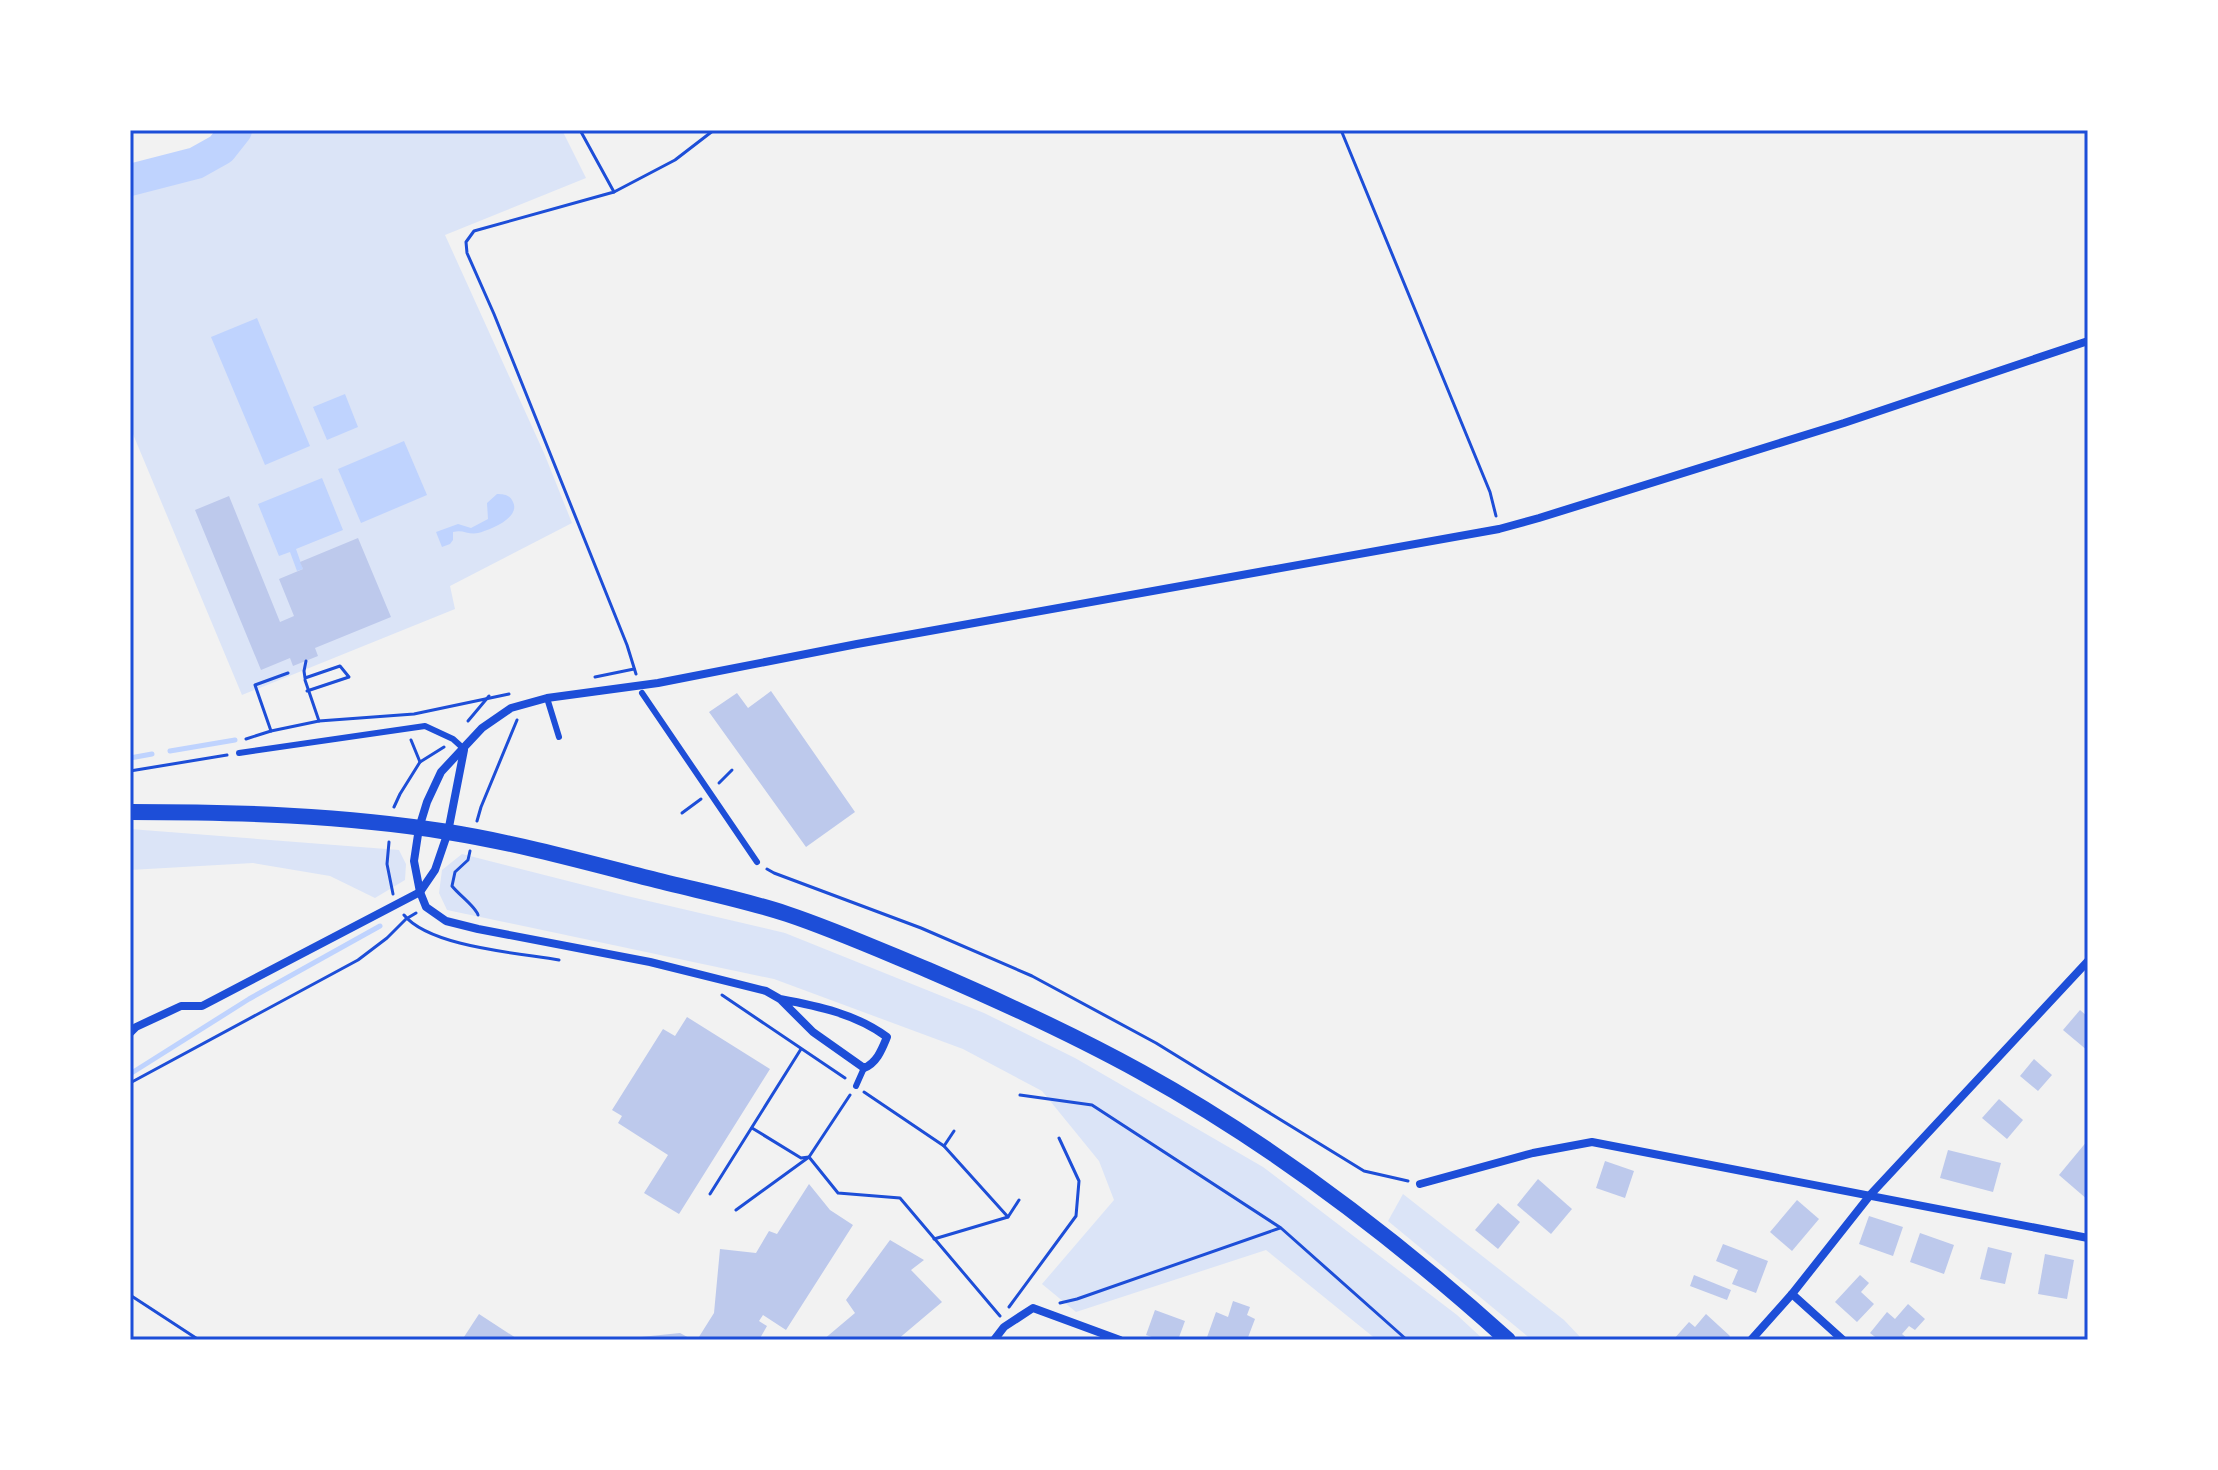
<svg xmlns="http://www.w3.org/2000/svg" width="2218" height="1470" font-family="'Work Sans',sans-serif">
<style>
.green{fill:#dbe4f7}
.water{fill:#bfd3fe}
.lines{fill:none;stroke-linecap:round;stroke-linejoin:round}
.stream{stroke:#bfd3fe;stroke-width:5}
.river{stroke:#bfd3fe;stroke-width:32}
.building{fill:#bdc9ec}
.path{stroke:#1d4ed8;stroke-width:3}
.service{stroke:#1d4ed8;stroke-width:6}
.minor{stroke:#1d4ed8;stroke-width:8}
.secondary{stroke:#1d4ed8;stroke-width:16}
.neatline{fill:none;stroke:#1d4ed8;stroke-width:3}
</style>
<rect width="100%" height="100%" fill="#f2f2f2"/>
<!-- green -->
<g class="green">
<polygon points="244,130 562,130 586,178 445,235 544,453 572,523 450,586 455,609 242,695 130,427 130,185 198,171 226,154"/>
<polygon points="130,829 399,850 406,864 405,880 375,898 330,876 253,863 130,870"/>
<polygon points="462,854 627,896 785,933 984,1013 1075,1058 1263,1167 1457,1315 1484,1340 1377,1340 1266,1250 1076,1312 1042,1284 1114,1200 1099,1161 1042,1091 963,1049 774,979 447,910 439,893 442,870"/>
<polygon points="1403,1194 1564,1320 1583,1340 1532,1340 1388,1221"/>
</g>
<!-- water -->
<g class="water">
<polygon points="257,318 310,446 265,465 211,337"/>
<polygon points="345,394 358,427 327,440 313,407"/>
<polygon points="404,441 427,495 361,523 338,469"/>
<polygon points="322,478 343,530 296,549 303,569 297,571 290,552 279,556 258,504"/>
<path d="M 497,494 C 504,494 510,495 513,502 C 521,518 489,530 478,533 C 468,535 463,529 453,532 L 453,540 L 450,544 L 442,547 L 436,532 L 458,524 L 471,528 L 488,519 L 487,503 Z"/>
</g>
<g class="lines">
<!-- stream -->
<g class="stream">
<polyline points="170,751 235,740"/>
<polyline points="130,758 152,754"/>
<polyline points="130,1074 249,999 380,926"/>
</g>
<!-- river -->
<polyline class="river" points="130,180 196,163 221,149 236,130"/>
</g>
<!-- building -->
<g class="building">
<polygon points="229,496 280,622 294,616 279,579 303,569 300,562 358,538 391,617 315,648 318,656 293,666 290,658 261,670 195,510"/>
<polygon points="771,691 855,812 806,847 709,712 737,693 748,708"/>
<polygon points="2080,1010 2088,1017 2088,1051 2063,1030"/>
<polygon points="687,1017 770,1069 679,1214 644,1193 668,1155 618,1123 622,1116 612,1110 663,1029 675,1036"/>
<polygon points="2034,1059 2052,1075 2038,1091 2020,1076"/>
<polygon points="1999,1099 2023,1120 2007,1139 1982,1118"/>
<polygon points="2088,1140 2088,1200 2059,1175"/>
<polygon points="1948,1150 2001,1163 1993,1192 1940,1178"/>
<polygon points="1605,1161 1634,1171 1625,1198 1596,1188"/>
<polygon points="1538,1179 1572,1209 1551,1234 1517,1205"/>
<polygon points="809,1184 830,1210 853,1225 786,1330 763,1315 759,1321 767,1326 759,1340 697,1340 714,1313 720,1249 756,1253 769,1231 777,1234"/>
<polygon points="1797,1200 1819,1219 1792,1251 1770,1232"/>
<polygon points="1498,1203 1520,1222 1498,1249 1475,1230"/>
<polygon points="1869,1216 1903,1227 1893,1256 1859,1244"/>
<polygon points="1920,1233 1954,1245 1944,1274 1910,1262"/>
<polygon points="890,1240 924,1260 911,1270 942,1302 897,1340 887,1340 885,1337 882,1340 823,1340 855,1313 846,1300"/>
<polygon points="1723,1244 1768,1261 1756,1293 1732,1284 1738,1270 1716,1261"/>
<polygon points="1988,1247 2012,1253 2005,1284 1980,1279"/>
<polygon points="2045,1254 2074,1260 2067,1299 2038,1294"/>
<polygon points="1694,1275 1731,1290 1727,1300 1690,1286"/>
<polygon points="1860,1275 1869,1283 1861,1292 1874,1304 1857,1322 1835,1302"/>
<polygon points="1233,1301 1250,1307 1247,1315 1255,1319 1247,1340 1206,1340 1216,1312 1228,1317"/>
<polygon points="1908,1304 1925,1319 1915,1330 1909,1326 1902,1334 1909,1340 1879,1340 1870,1333 1887,1312 1895,1319"/>
<polygon points="1155,1310 1185,1321 1178,1340 1160,1340 1146,1335"/>
<polygon points="479,1314 519,1340 462,1340"/>
<polygon points="1706,1314 1730,1336 1727,1340 1673,1340 1689,1322 1695,1327"/>
<polygon points="680,1333 693,1340 631,1340 631,1338"/>
</g>
<g class="lines">
<!-- path -->
<g class="path">
<polyline points="580,130 614,192 474,231 466,242 467,253 494,314 627,645 636,674"/>
<polyline points="1341,130 1490,492 1496,516"/>
<polyline points="614,192 675,160 714,130"/>
<polyline points="306,661 304,671 305,678 340,666 349,677 307,691"/>
<polyline points="595,677 634,669"/>
<polyline points="305,680 319,721"/>
<polyline points="468,721 489,696"/>
<polyline points="271,731 255,685 288,673"/>
<polyline points="246,739 271,731 319,721 414,714 509,694"/>
<polyline points="411,740 420,762"/>
<polyline points="130,771 227,755"/>
<polyline points="719,783 732,770"/>
<polyline points="394,807 400,794 420,762 444,747"/>
<polyline points="682,813 701,799"/>
<polyline points="477,821 481,807 517,720"/>
<polyline points="389,842 387,864 393,894"/>
<path d="M 470,851 L 468,860 L 455,872 L 452,886 C 459,895 476,907 478,915"/>
<polyline points="767,869 774,873 921,928 1032,976 1156,1043 1364,1171 1408,1181"/>
<path d="M 404,915 C 430,947 519,953 559,960"/>
<polyline points="722,995 845,1078"/>
<polyline points="130,1083 358,960 387,938 406,919 416,913"/>
<polyline points="864,1092 944,1146 1008,1217"/>
<polyline points="1020,1095 1092,1105 1281,1228 1407,1340"/>
<polyline points="752,1128 801,1158 809,1157 838,1193 900,1198 1000,1316"/>
<polyline points="944,1146 954,1131"/>
<polyline points="710,1194 801,1049"/>
<polyline points="736,1210 809,1157 850,1095"/>
<polyline points="934,1239 1008,1217 1019,1200"/>
<polyline points="130,1295 199,1340"/>
<polyline points="1060,1303 1077,1299 1280,1228"/>
<polyline points="1009,1307 1076,1216 1079,1181 1059,1138"/>
</g>
<!-- service -->
<g class="service">
<polyline points="642,693 757,862"/>
<polyline points="547,698 559,737"/>
<polyline points="239,753 425,726 453,739 464,749"/>
<polyline points="856,1086 864,1068"/>
</g>
<!-- minor -->
<g class="minor">
<path d="M 780,999 C 818,1006 856,1014 887,1037 C 882,1049 877,1063 864,1068 L 813,1032 L 780,999 L 766,991 L 650,962 L 478,929 L 446,921 L 426,907 L 420,892 L 414,861 L 419,828 L 427,802 L 441,772 L 482,728 L 511,708 L 547,698 L 658,683 L 857,644 L 1499,529 L 1539,518 L 1844,423 L 2088,341"/>
<polyline points="130,1033 136,1027 181,1006 202,1006 420,892 435,870 448,832 464,750"/>
<polyline points="1420,1184 1533,1153 1592,1142 2088,1238"/>
<polyline points="1792,1294 1843,1340"/>
<polyline points="994,1340 1004,1327 1033,1308 1120,1340"/>
<polyline points="1751,1340 1792,1294 1871,1194 2088,961"/>
</g>
<!-- secondary -->
<path class="secondary" d="M 130,812 C 236,812 343,815 448,832 C 516,843 582,861 648,878 C 694,890 742,899 787,914 C 835,930 882,951 928,970 C 1000,1001 1072,1034 1141,1072 C 1273,1145 1396,1239 1508,1340"/>
</g>
<!-- border -->
<rect width="2218" height="1470" fill="none" stroke="#ffffff" stroke-width="264"/>
<rect x="132" y="132" width="1954" height="1206" class="neatline"/>
</svg>
